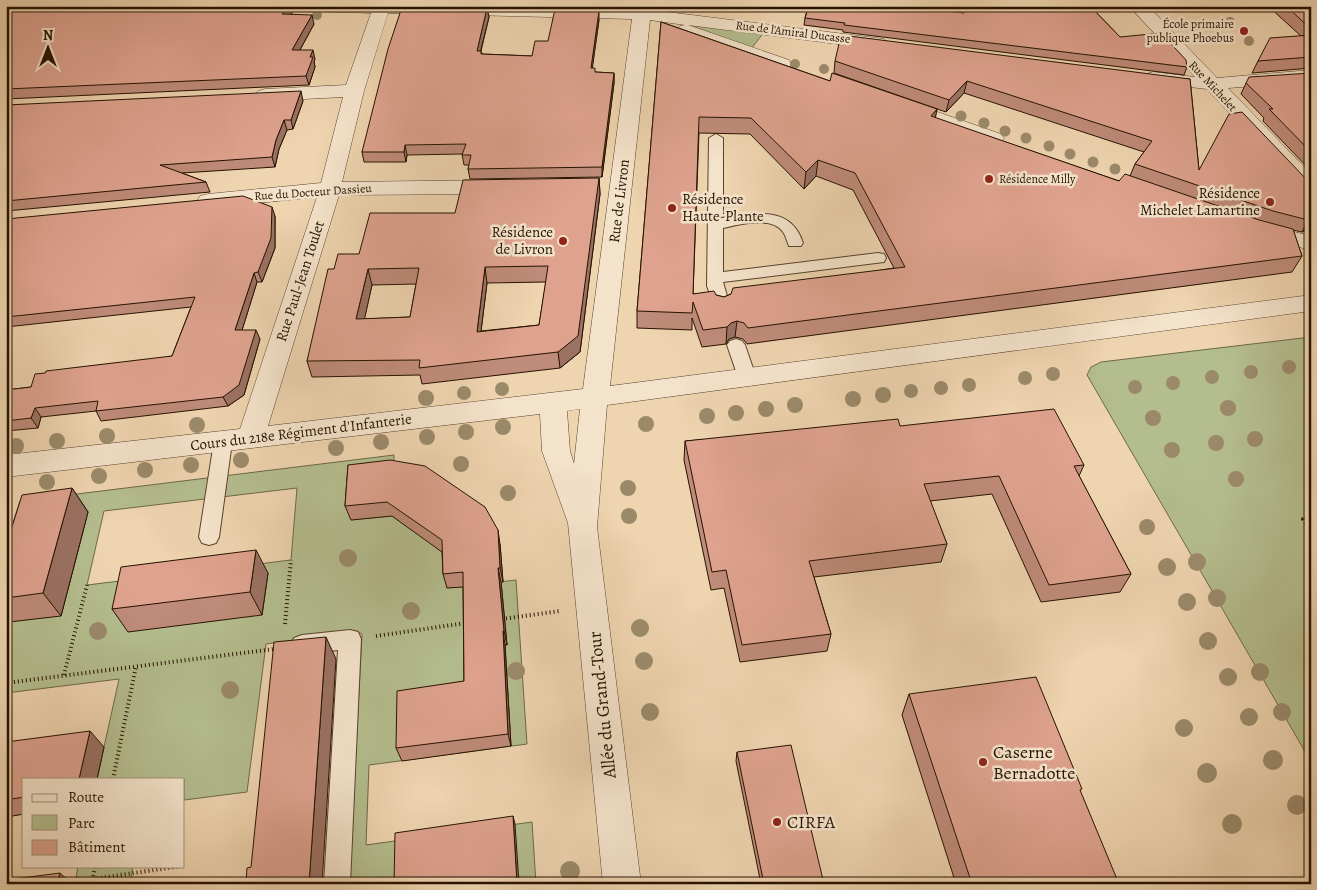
<svg xmlns="http://www.w3.org/2000/svg" width="1317" height="890" font-family="Alegreya,serif">
<style>
.green{fill:#b4bd8e;stroke:#6c6847;fill-rule:evenodd}
.lines{fill:none;stroke-linecap:round;stroke-linejoin:round}
.lane-casing{stroke:#57422c;stroke-width:2}
.street-casing{stroke:#57422c;stroke-width:1}
.path{stroke:#251200;stroke-width:4;stroke-dasharray:1 3;stroke-linecap:butt}
.lane{fill:#f4e3cb;fill-rule:evenodd}
.street{fill:#f4e3cb;fill-rule:evenodd}
.tree{fill:#9b8a6a}
.wall{fill:#bf8b7a;stroke:#251200;fill-rule:evenodd}
.shaded-wall{fill:#9b7163;stroke:#251200}
.building{fill:#dea28e;stroke:#251200;fill-rule:evenodd}
.poi-dot{fill:#8f2418;stroke:#f4e3cb;stroke-width:2}
.labels{text-anchor:middle;stroke-width:5;stroke-linejoin:round;paint-order:stroke}
.far-poi-label{font-size:12px;fill:#251200;stroke:#f4e3cb;text-anchor:end}
.far-street-label{font-size:12px;fill:#251200;stroke:#f4e3cb}
.poi-label{font-size:15px;fill:#251200;stroke:#f4e3cb;text-anchor:end}
.street-label{font-size:15px;fill:#251200;stroke:#f4e3cb}
.near-street-label{font-size:18px;fill:#251200;stroke:#f4e3cb}
.near-poi-label{font-size:18px;fill:#251200;stroke:#f4e3cb;text-anchor:start}
</style>
<rect width="100%" height="100%" fill="#eed4af"/>
<filter id="stains"><feTurbulence type="fractalNoise" baseFrequency=".004" numOctaves="4"/><feColorMatrix values="0 0 0 0 .2 0 0 0 0 .09 0 0 0 0 .02 0 0 0 .5 -.17"/></filter>
<radialGradient id="worn" r=".72"><stop offset=".6" stop-color="#630" stop-opacity="0"/><stop offset="1" stop-color="#630" stop-opacity=".3"/></radialGradient>
<!-- green -->
<g class="green">
<polygon points="693,22 765,31 750,50 687,28"/>
<polygon points="1311,337 1311,762 1087,375 1091,367 1101,362"/>
<path d="M 394,455 L 394,475 L 351,520 L 392,516 L 445,554 L 447,588 L 516,580 L 527,744 L 369,765 L 366,845 L 532,822 L 536,884 L 349,884 L 362,634 L 357,631 L 266,644 L 247,792 L 184,800 L 184,779 L 24,779 L 24,814 L 6,817 L 6,760 L 104,747 L 119,679 L 6,693 L 6,544 L 20,501 ZM 297,488 L 291,560 L 87,585 L 104,511 Z"/>
<polygon points="78,866 133,866 130,884 75,884"/>
</g>
<g class="lines">
<defs>
<g id="lane">
<path d="M 716,134 L 723,138 L 723,219 C 755,213 791,205 803,243 L 801,246 L 789,246 C 787,242 786,236 783,232 C 772,215 739,225 723,228 L 723,272 L 878,253 L 884,254 L 886,258 L 884,262 L 723,282 L 730,306 L 728,310 L 722,312 L 716,310 L 707,286 L 709,138 Z"/>
<polygon points="736,339 742,341 745,345 756,377 753,381 747,383 741,381 738,377 727,345 730,341"/>
<polygon points="223,435 230,437 232,442 219,537 216,543 209,545 202,543 199,537 214,442 216,437"/>
<polygon points="350,630 358,632 361,639 350,884 324,884 338,650 302,655 294,652 291,645 294,638 302,635"/>
</g>
<g id="street">
<path d="M 300,6 L 542,6 L 634,8 L 634,6 L 652,6 L 651,10 L 884,39 L 886,43 L 884,47 L 877,49 L 688,25 L 789,60 L 791,64 L 789,68 L 782,70 L 680,34 L 677,30 L 680,26 L 685,25 L 650,20 L 610,386 L 1311,295 L 1311,311 L 607,405 L 597,527 L 641,884 L 603,884 L 568,523 L 542,451 L 540,414 L 6,477 L 6,455 L 240,429 L 317,197 L 208,208 L 200,206 L 197,201 L 200,196 L 208,194 L 321,183 L 343,97 L 265,101 L 258,99 L 255,95 L 258,91 L 265,89 L 346,85 L 371,13 L 309,11 L 303,10 ZM 388,13 L 632,19 L 583,389 L 268,426 L 339,195 L 500,194 L 508,192 L 511,187 L 508,182 L 500,180 L 342,182 L 364,91 ZM 580,409 L 574,464 L 570,451 L 567,411 Z"/>
<polygon points="1129,6 1148,6 1217,78 1311,70 1311,82 1228,88 1311,174 1311,193 1303,192 1207,89 1146,82 1143,78 1146,74 1153,72 1195,77"/>
<polygon points="900,99 1001,134 1004,138 1001,142 994,144 987,142 893,109 890,105 893,101"/>
<polygon points="1261,224 1311,236 1311,250 1253,236 1250,231 1253,226"/>
</g>
</defs>
<!-- lane casing -->
<use href="#lane" class="lane-casing"/>
<!-- street casing -->
<use href="#street" class="street-casing"/>
<!-- path -->
<g class="path">
<polyline points="1311,518 1303,519 1311,531"/>
<polyline points="502,619 560,611"/>
<polyline points="285,624 291,560"/>
<polyline points="376,636 466,623"/>
<polyline points="64,675 87,585"/>
<polyline points="6,683 274,649"/>
<polyline points="113,779 136,666"/>
<polyline points="93,879 182,866"/>
<polyline points="92,884 95,866"/>
</g>
<!-- lane -->
<use href="#lane" class="lane"/>
<!-- street -->
<use href="#street" class="street"/>
</g>
<!-- trees -->
<g class="tree">
<circle cx="317" cy="15" r="5"/>
<circle cx="1230" cy="22" r="5"/>
<circle cx="1249" cy="41" r="5"/>
<circle cx="795" cy="64" r="5"/>
<circle cx="824" cy="69" r="5"/>
<circle cx="961" cy="116" r="5.5"/>
<circle cx="984" cy="123" r="5.5"/>
<circle cx="1005" cy="131" r="5.5"/>
<circle cx="1026" cy="138" r="5.5"/>
<circle cx="1049" cy="146" r="5.5"/>
<circle cx="1070" cy="154" r="5.5"/>
<circle cx="1093" cy="162" r="5.5"/>
<circle cx="1115" cy="169" r="5.5"/>
<circle cx="1289" cy="367" r="7"/>
<circle cx="1251" cy="372" r="7"/>
<circle cx="1053" cy="374" r="7"/>
<circle cx="1212" cy="377" r="7"/>
<circle cx="1025" cy="378" r="7"/>
<circle cx="1173" cy="383" r="7"/>
<circle cx="969" cy="385" r="7"/>
<circle cx="1135" cy="387" r="7"/>
<circle cx="941" cy="388" r="7"/>
<circle cx="502" cy="389" r="7"/>
<circle cx="911" cy="391" r="7"/>
<circle cx="464" cy="393" r="7"/>
<circle cx="883" cy="395" r="8"/>
<circle cx="426" cy="398" r="8"/>
<circle cx="853" cy="399" r="8"/>
<circle cx="795" cy="405" r="8"/>
<circle cx="1228" cy="408" r="8"/>
<circle cx="766" cy="409" r="8"/>
<circle cx="736" cy="413" r="8"/>
<circle cx="707" cy="416" r="8"/>
<circle cx="1153" cy="418" r="8"/>
<circle cx="646" cy="424" r="8"/>
<circle cx="197" cy="425" r="8"/>
<circle cx="503" cy="427" r="8"/>
<circle cx="466" cy="432" r="8"/>
<circle cx="107" cy="436" r="8"/>
<circle cx="427" cy="437" r="8"/>
<circle cx="1255" cy="439" r="8"/>
<circle cx="57" cy="441" r="8"/>
<circle cx="381" cy="442" r="8"/>
<circle cx="1216" cy="443" r="8"/>
<circle cx="16" cy="446" r="8"/>
<circle cx="336" cy="448" r="8"/>
<circle cx="1172" cy="450" r="8"/>
<circle cx="241" cy="460" r="8"/>
<circle cx="461" cy="464" r="8"/>
<circle cx="191" cy="465" r="8"/>
<circle cx="145" cy="470" r="8"/>
<circle cx="99" cy="476" r="8"/>
<circle cx="1236" cy="479" r="8"/>
<circle cx="47" cy="482" r="8"/>
<circle cx="628" cy="488" r="8"/>
<circle cx="508" cy="493" r="8"/>
<circle cx="629" cy="516" r="8"/>
<circle cx="1147" cy="527" r="8"/>
<circle cx="348" cy="558" r="9"/>
<circle cx="1197" cy="562" r="9"/>
<circle cx="1167" cy="567" r="9"/>
<circle cx="1217" cy="598" r="9"/>
<circle cx="1187" cy="602" r="9"/>
<circle cx="411" cy="611" r="9"/>
<circle cx="640" cy="628" r="9"/>
<circle cx="98" cy="631" r="9"/>
<circle cx="1208" cy="641" r="9"/>
<circle cx="644" cy="661" r="9"/>
<circle cx="516" cy="671" r="9"/>
<circle cx="1260" cy="672" r="9"/>
<circle cx="1228" cy="677" r="9"/>
<circle cx="230" cy="690" r="9"/>
<circle cx="650" cy="712" r="9"/>
<circle cx="1282" cy="712" r="9"/>
<circle cx="1249" cy="717" r="9"/>
<circle cx="1184" cy="728" r="9"/>
<circle cx="1273" cy="760" r="10"/>
<circle cx="1207" cy="773" r="10"/>
<circle cx="1297" cy="805" r="10"/>
<circle cx="1232" cy="824" r="10"/>
<circle cx="570" cy="871" r="10"/>
</g>
<!-- wall -->
<g class="wall">
<polygon points="6,6 296,6 291,15 314,24 300,50 315,59 314,62 315,67 309,85 6,99"/>
<polygon points="791,6 908,6 961,12 961,6 1090,6 1120,37 1187,67 1184,75 843,32 843,30 804,25 805,18 807,10 791,8"/>
<polygon points="1268,6 1311,6 1311,68 1252,73 1258,61 1301,36"/>
<polygon points="487,8 489,17 481,51 482,54 532,56 548,41 599,20 592,68 595,72 614,73 614,83 602,177 470,179 468,169 469,165 464,165 462,154 407,155 406,162 364,162 362,152 420,11"/>
<path d="M 661,22 L 830,81 L 937,109 L 935,118 L 1119,181 L 1130,176 L 1135,164 L 1144,152 L 964,93 L 946,112 L 834,73 L 835,61 L 1190,79 L 1199,170 L 1311,182 L 1311,227 L 1302,232 L 1293,230 L 1302,256 L 1292,272 L 754,343 L 747,344 L 743,339 L 735,337 L 729,339 L 726,344 L 702,347 L 692,318 L 692,330 L 637,328 L 637,311 ZM 699,133 L 750,134 L 804,189 L 816,176 L 853,190 L 894,268 L 731,294 L 724,297 L 716,295 L 693,294 Z"/>
<polygon points="1311,73 1311,171 1263,121 1264,118 1241,94 1246,83"/>
<polygon points="303,101 293,129 287,130 279,149 275,167 182,173 206,182 210,192 6,211 6,105"/>
<path d="M 599,178 L 600,194 L 580,352 L 560,368 L 422,384 L 420,375 L 312,377 L 307,361 L 334,269 L 359,254 L 455,213 ZM 546,282 L 539,325 L 481,331 L 487,283 ZM 416,284 L 410,317 L 364,319 L 372,285 Z"/>
<polygon points="275,216 275,248 262,282 257,282 242,330 260,339 244,395 228,406 101,421 96,411 41,417 38,428 6,431 6,390 31,387 172,356 191,307 6,327 6,219"/>
<polygon points="900,426 1084,465 1079,476 1131,574 1120,592 1041,602 992,494 930,501 947,544 941,562 814,577 831,634 827,651 740,662 724,588 711,590 684,460 685,441"/>
<polygon points="348,465 500,544 503,582 501,582 507,645 505,645 511,746 402,761 396,748 464,681 463,587 447,588 443,574 442,552 392,516 351,520 345,506"/>
<polygon points="72,488 88,512 61,616 9,622 6,619 6,546"/>
<polygon points="268,573 262,615 128,632 112,609"/>
<polygon points="909,694 1119,884 956,884 902,715"/>
<polygon points="6,742 104,747 97,779 24,779 24,814 6,817"/>
<polygon points="737,752 824,884 761,884 736,761"/>
</g>
<!-- shaded-wall -->
<g class="shaded-wall">
<polygon points="288,6 296,6 285,24 282,14"/>
<polygon points="487,8 489,17 478,61 477,51"/>
<polygon points="599,11 599,20 591,78 591,68"/>
<polygon points="312,15 314,24 295,59 292,50"/>
<polygon points="313,50 315,59 314,62 315,67 309,85 306,76 310,57"/>
<polygon points="614,73 614,83 602,177 602,167"/>
<polygon points="967,81 964,93 946,112 949,100"/>
<polygon points="301,91 303,101 293,129 291,120"/>
<polygon points="937,109 934,125 931,116"/>
<polygon points="284,120 287,130 279,149 275,167 272,157 276,140"/>
<polygon points="405,145 407,155 406,162 404,152"/>
<polygon points="818,160 816,176 804,189 806,172"/>
<polygon points="599,178 600,194 580,352 560,368 558,352"/>
<polygon points="272,207 275,216 275,248 262,282 258,272"/>
<polygon points="1311,218 1311,227 1302,232 1308,220"/>
<polygon points="485,267 487,283 479,347 477,332"/>
<polygon points="368,269 372,285 361,335 356,319"/>
<polygon points="254,273 257,282 239,340 235,330"/>
<polygon points="737,321 735,337 729,339 726,344 727,327 731,323"/>
<polygon points="256,330 260,339 244,395 228,406 223,397"/>
<polygon points="35,408 41,417 38,428 31,418"/>
<polygon points="72,488 88,512 61,616 43,593"/>
<polygon points="498,530 500,544 503,582 500,568"/>
<polygon points="256,550 268,573 262,615 250,592"/>
<polygon points="498,568 501,582 507,645 504,631"/>
<polygon points="503,631 505,645 511,746 508,734"/>
<polygon points="326,637 336,659 322,884 309,884"/>
<polygon points="90,731 104,747 97,779 79,779"/>
<polygon points="513,816 515,824 519,884 518,884 517,883"/>
<polygon points="60,873 72,884 57,884"/>
</g>
<!-- building -->
<g class="building">
<polygon points="6,6 288,6 282,14 312,15 292,50 313,50 310,57 313,57 306,76 6,89"/>
<polygon points="428,6 487,8 477,51 481,51 481,54 532,56 535,41 548,41 555,9 599,11 591,68 595,68 595,72 614,73 602,167 468,169 471,155 462,155 466,144 405,145 404,152 362,152 388,49 401,10 420,11"/>
<polygon points="809,6 908,6 964,13 963,6 1090,6 1120,37 1161,33 1186,60 1187,67 844,25 845,23 805,18"/>
<polygon points="1286,6 1311,6 1311,29"/>
<path d="M 661,22 L 830,81 L 832,73 L 937,109 L 931,116 L 1119,181 L 1125,174 L 1259,220 L 1293,229 L 1302,256 L 748,328 L 744,323 L 737,321 L 731,323 L 727,327 L 703,330 L 693,302 L 692,313 L 637,311 ZM 699,117 L 751,118 L 806,172 L 818,160 L 855,173 L 905,267 L 733,288 L 731,294 L 724,297 L 716,295 L 714,291 L 693,294 Z"/>
<polygon points="841,35 1190,79 1199,170 1229,114 1242,112 1308,181 1311,182 1311,218 1308,220 1273,211 1135,164 1152,141 967,81 949,100 835,61"/>
<polygon points="1311,35 1311,57 1258,61 1270,38"/>
<polygon points="1311,73 1311,152 1269,109 1273,109 1246,83 1249,77"/>
<polygon points="301,91 291,120 284,120 276,140 272,157 160,165 206,182 6,201 6,105"/>
<path d="M 599,178 L 578,336 L 558,352 L 419,368 L 420,360 L 307,361 L 328,269 L 334,269 L 338,254 L 359,254 L 370,213 L 455,213 L 463,180 ZM 548,266 L 539,325 L 477,332 L 485,267 ZM 419,268 L 410,317 L 356,319 L 368,269 Z"/>
<polygon points="243,196 272,207 271,238 258,272 254,273 235,330 256,330 239,385 223,397 96,411 98,401 35,408 31,418 6,421 6,390 31,387 35,374 45,373 46,371 172,356 195,297 6,317 6,219"/>
<polygon points="1054,409 1084,465 1074,466 1131,574 1049,585 999,476 924,484 947,544 809,561 831,634 742,645 726,570 712,572 685,441 898,419 900,426"/>
<polygon points="390,460 425,466 485,507 498,530 500,568 498,568 504,631 503,631 508,734 396,748 397,691 464,681 463,572 443,574 442,540 387,502 345,506 348,465"/>
<polygon points="72,488 43,593 6,598 6,546 22,495"/>
<polygon points="256,550 250,592 112,609 121,567"/>
<polygon points="326,637 309,884 246,884 247,868 251,867 274,642"/>
<polygon points="1036,677 1082,789 1080,790 1119,884 972,884 909,694"/>
<polygon points="90,731 79,779 24,779 24,797 6,800 6,742"/>
<polygon points="791,745 824,884 764,884 737,752"/>
<polygon points="513,816 517,883 511,884 394,884 395,833"/>
<polygon points="60,873 57,884 6,884 6,880"/>
</g>
<!-- markers -->
<g class="poi-dot">
<circle cx="1244" cy="31" r="5"/>
<circle cx="989" cy="179" r="5"/>
<circle cx="1270" cy="202" r="5"/>
<circle cx="672" cy="208" r="5"/>
<circle cx="563" cy="241" r="5"/>
<circle cx="983" cy="762" r="5"/>
<circle cx="777" cy="822" r="5"/>
</g>
<g class="labels">
<!-- far-poi labels -->
<g class="far-poi-label">
<text x="1234" y="28">École primaire<tspan x="1234" dy="14">publique Phoebus</tspan></text>
<text x="999" y="183" text-anchor="start">Résidence Milly</text>
</g>
<!-- far-street labels -->
<g class="far-street-label">
<text transform="translate(793 32) rotate(7)" y="4">Rue de l'Amiral Ducasse</text>
<text transform="translate(1213 86) rotate(47)" y="4">Rue Michelet</text>
<text transform="translate(313 192) rotate(-4)" y="4">Rue du Docteur Dassieu</text>
</g>
<!-- poi labels -->
<g class="poi-label">
<text x="1260" y="198">Résidence<tspan x="1260" dy="17">Michelet Lamartine</tspan></text>
<text x="682" y="204" text-anchor="start">Résidence<tspan x="682" dy="17">Haute-Plante</tspan></text>
<text x="553" y="237">Résidence<tspan x="553" dy="17">de Livron</tspan></text>
</g>
<!-- street labels -->
<g class="street-label">
<text transform="translate(619 201) rotate(-83)" y="5">Rue de Livron</text>
<text transform="translate(300 281) rotate(-72)" y="5">Rue Paul-Jean Toulet</text>
<text transform="translate(301 432) rotate(-7)" y="5">Cours du 218e Régiment d'Infanterie</text>
</g>
<!-- near-street labels -->
<g class="near-street-label">
<text transform="translate(602 705) rotate(-96)" y="6">Allée du Grand-Tour</text>
</g>
<!-- near-poi labels -->
<g class="near-poi-label">
<text x="993" y="758">Caserne<tspan x="993" dy="21">Bernadotte</tspan></text>
<text x="787" y="828">CIRFA</text>
</g>
</g>
<!-- margin -->
<rect width="1317" height="890" fill="none" stroke="#eed4af" stroke-width="25"/>
<rect x="8" y="8" width="1302" height="875" fill="none" stroke="#251200" stroke-width="2.5"/>
<rect x="12" y="12" width="1292" height="865" fill="none" stroke="#251200"/>
<!-- legend -->
<rect x="22" y="778" width="162" height="90" fill="#f4e3cb" stroke="#a18f7a"/>
<rect x="32" y="794" width="25" height="8" fill="#f4e3cb" stroke="#a18f7a"/>
<text x="68" y="802" font-size="15" fill="#251200">Route</text>
<rect x="32" y="815" width="25" height="15" fill="#b4bd8e" stroke="#a18f7a"/>
<text x="68" y="828" font-size="15" fill="#251200">Parc</text>
<rect x="32" y="840" width="25" height="15" fill="#dea28e" stroke="#a18f7a"/>
<text x="68" y="852" font-size="15" fill="#251200">Bâtiment</text>
<!-- north arrow -->
<g transform="translate(48 48)" stroke="#f4e3cb" stroke-width="4" paint-order="stroke">
<path d="M0-4L9 19L0 12L-9 19Z" fill="#251200"/>
<text y="-8" font-size="14" font-weight="bold" text-anchor="middle" fill="#251200">N</text>
</g>
<rect width="100%" height="100%" filter="url(#stains)"/>
<rect width="100%" height="100%" fill="url(#worn)"/>
</svg>
